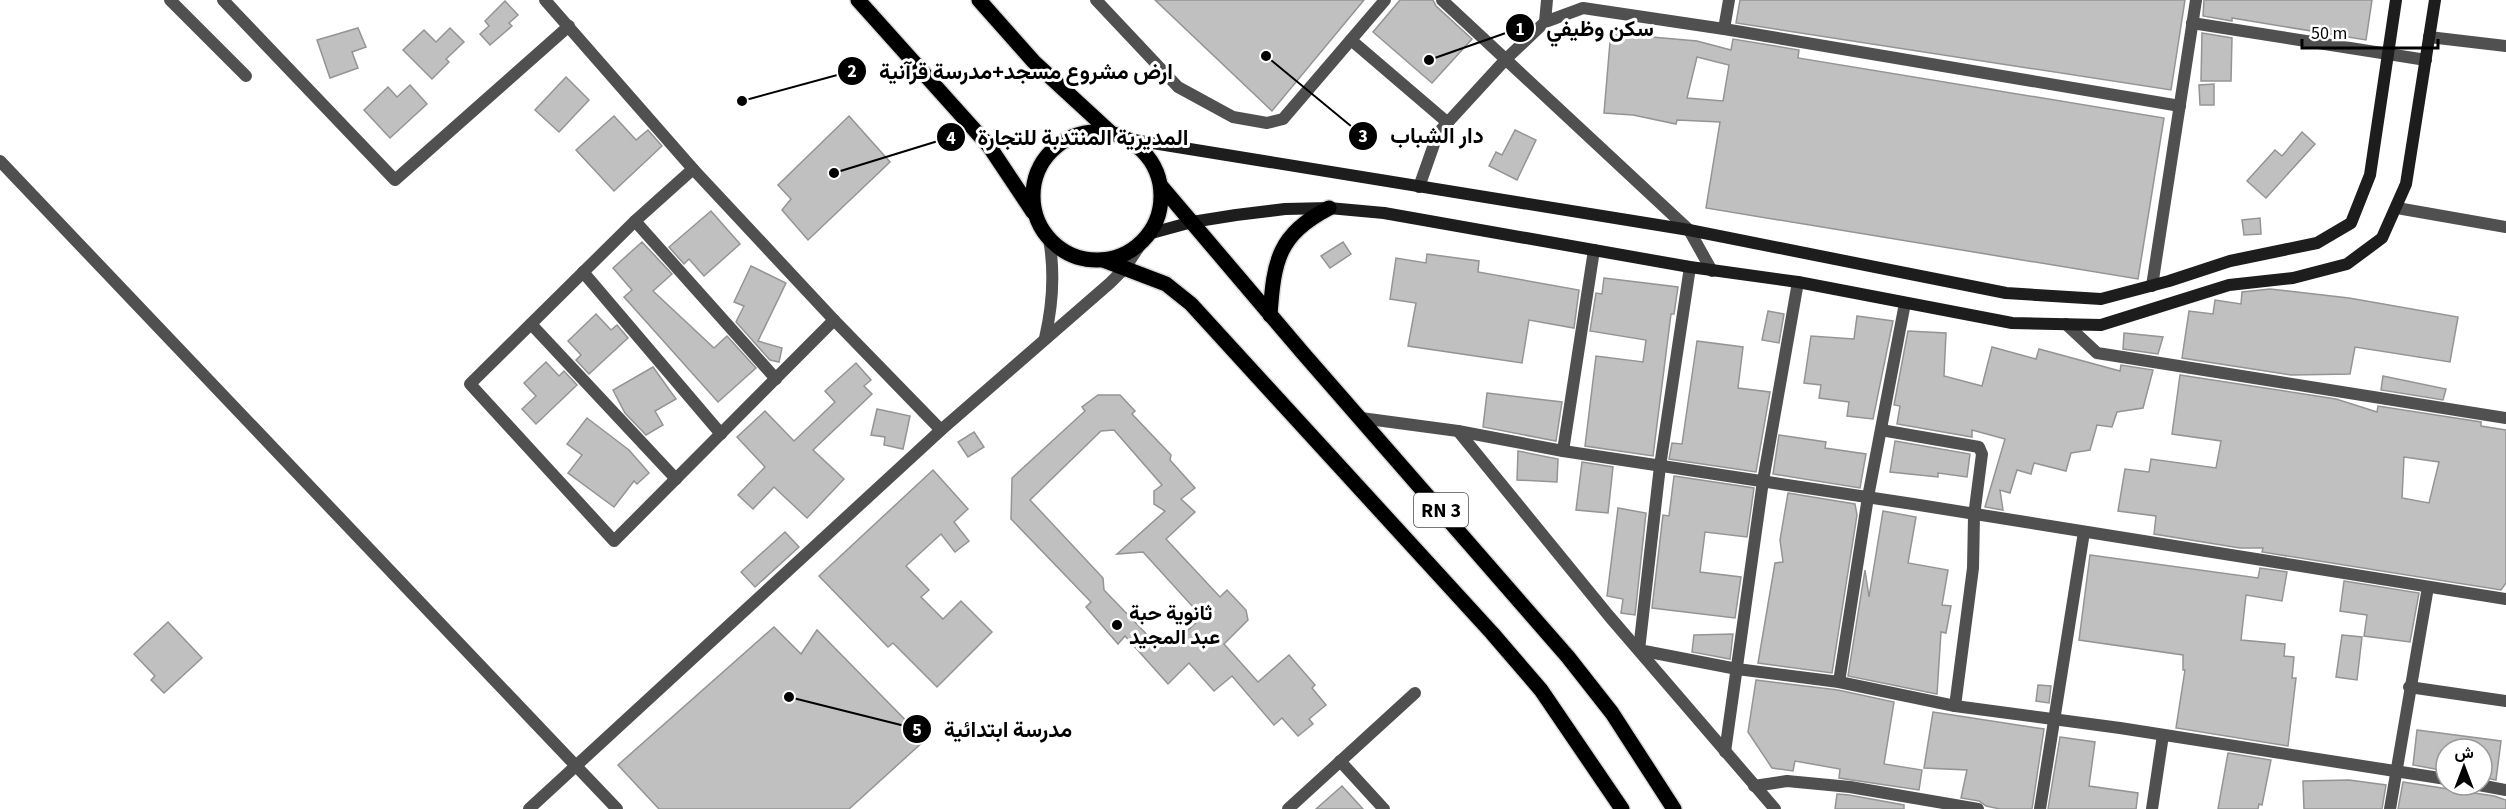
<svg xmlns="http://www.w3.org/2000/svg" width="2506" height="809" font-family="'Source Sans 3',Vazirmatn,sans-serif">
<style>
.building{fill:#c0c0c0;stroke:#949494;stroke-width:1.5;fill-rule:evenodd}
.lines{fill:none;stroke-linecap:round;stroke-linejoin:round}
.primary-casing{stroke:#dbdbdb;stroke-width:18}
.street{stroke:#505050;stroke-width:12}
.secondary{stroke:#1d1d1d;stroke-width:12}
.primary{stroke:#000;stroke-width:15}
.poi-dot{fill:#000;stroke:#fff;stroke-width:2}
.labels{text-anchor:middle;stroke-width:6;stroke-linejoin:round;paint-order:stroke}
.shield{fill:#fff;stroke:#4c4c4c;stroke-width:1.5}
.shield-label{font-size:20px;font-weight:bold;fill:#000}
.poi-label{font-size:21px;font-weight:bold;fill:#000;stroke:#fff;text-anchor:start}
.leader{fill:none;stroke:#000;stroke-width:2}
.callout-dot{fill:#000;stroke:#fff;stroke-width:2}
.mark-label{font-size:18px;text-anchor:middle;font-weight:bold;fill:#fff}
.callout-label{font-size:22px;text-anchor:middle;font-weight:bold;fill:#000;stroke:#fff;stroke-width:6;stroke-linejoin:round;paint-order:stroke}
</style>
<rect width="100%" height="100%" fill="#fff"/>
<!-- building -->
<g class="building">
<polygon points="1155,0 1364,0 1272,111"/>
<polygon points="1400,0 1433,0 1436,6 1472,39 1432,83 1373,32"/>
<polygon points="1740,0 2185,0 2171,90 1736,23"/>
<polygon points="2204,0 2372,0 2366,40 2232,18 2232,21 2203,16"/>
<polygon points="505,1 518,15 509,23 512,26 490,45 480,34 489,26 485,21"/>
<polygon points="358,28 366,47 352,52 358,68 330,78 317,40"/>
<polygon points="450,28 464,42 446,59 449,62 432,79 403,50 424,30 436,42"/>
<path d="M 1611,30 L 1652,34 L 1652,37 L 1697,41 L 1731,50 L 1733,39 L 1799,50 L 1798,58 L 2164,118 L 2138,279 L 1706,208 L 1720,122 L 1677,120 L 1676,124 L 1633,115 L 1604,113 ZM 1697,57 L 1729,65 L 1723,101 L 1687,98 Z"/>
<polygon points="2202,33 2232,38 2231,81 2201,81"/>
<polygon points="566,77 589,100 559,132 535,110"/>
<polygon points="2214,84 2214,105 2200,105 2199,85"/>
<polygon points="410,85 427,104 390,138 364,110 388,87 397,97"/>
<polygon points="614,116 636,140 648,130 662,146 614,191 576,150"/>
<polygon points="849,116 890,162 808,240 782,210 791,199 778,185"/>
<polygon points="1515,130 1536,140 1517,180 1489,166 1496,152 1502,155"/>
<polygon points="2302,132 2315,144 2266,198 2247,181 2275,150 2282,156"/>
<polygon points="711,211 740,244 704,276 689,259 684,264 669,247"/>
<polygon points="2260,218 2261,234 2244,235 2242,220"/>
<polygon points="642,242 672,274 653,291 714,348 727,336 756,368 718,402 624,297 632,290 613,268"/>
<polygon points="1343,242 1351,254 1330,268 1321,256"/>
<polygon points="1427,254 1479,261 1478,272 1579,290 1574,328 1529,320 1522,363 1408,346 1416,303 1390,299 1396,258 1426,263"/>
<polygon points="751,266 786,283 758,341 782,348 779,362 770,360 736,322 744,306 734,302"/>
<polygon points="1604,278 1678,287 1674,314 1671,314 1653,456 1585,446 1596,356 1643,362 1646,340 1590,331 1596,293 1602,294"/>
<polygon points="2270,289 2349,298 2458,317 2450,362 2355,347 2350,374 2291,375 2182,358 2189,311 2213,314 2215,300 2241,304 2242,292"/>
<polygon points="1768,311 1784,314 1779,343 1762,340"/>
<polygon points="596,314 611,330 617,325 628,338 589,374 576,360 581,355 568,341"/>
<polygon points="1857,316 1893,321 1873,419 1847,416 1849,402 1819,398 1821,385 1804,383 1811,336 1854,339"/>
<polygon points="1908,331 1946,333 1944,376 1982,386 1992,347 2036,359 2039,349 2120,371 2121,365 2153,370 2143,408 2117,412 2112,427 2097,425 2090,450 2071,453 2066,471 2034,463 2031,474 2017,470 2010,493 2000,490 2003,510 1985,507 2005,439 1972,430 1972,437 1897,424 1900,406 1894,405"/>
<polygon points="2124,333 2163,337 2158,354 2123,349"/>
<polygon points="1697,341 1743,347 1738,388 1770,392 1756,472 1669,459 1672,443 1682,444"/>
<polygon points="546,362 559,376 564,371 577,385 536,424 522,409 536,396 524,383"/>
<polygon points="856,363 871,380 864,386 872,394 813,450 844,479 807,518 774,487 753,509 738,495 765,467 737,437 765,411 794,441 835,402 825,391"/>
<polygon points="653,367 676,399 655,411 663,425 646,435 625,413 613,390"/>
<path d="M 2180,375 L 2336,399 L 2377,412 L 2378,406 L 2481,422 L 2481,426 L 2506,430 L 2506,583 L 2501,590 L 2262,552 L 2263,548 L 2240,548 L 2154,534 L 2156,516 L 2118,511 L 2125,469 L 2149,472 L 2151,459 L 2216,468 L 2221,441 L 2172,434 ZM 2404,457 L 2439,462 L 2429,503 L 2402,498 Z"/>
<polygon points="2383,376 2446,389 2443,400 2381,390"/>
<polygon points="1487,393 1562,402 1556,441 1483,427"/>
<path d="M 1098,395 L 1120,395 L 1135,411 L 1132,414 L 1171,455 L 1170,460 L 1195,488 L 1181,499 L 1195,512 L 1166,539 L 1220,597 L 1227,590 L 1246,610 L 1248,620 L 1224,644 L 1258,682 L 1289,655 L 1315,685 L 1312,688 L 1326,705 L 1309,719 L 1313,724 L 1298,736 L 1282,718 L 1274,725 L 1232,676 L 1214,691 L 1189,663 L 1168,684 L 1125,636 L 1118,644 L 1086,607 L 1091,602 L 1011,519 L 1012,478 L 1085,411 L 1082,407 ZM 1114,430 L 1162,485 L 1154,491 L 1154,504 L 1165,511 L 1117,554 L 1143,552 L 1194,608 L 1197,622 L 1172,644 L 1156,644 L 1104,590 L 1103,578 L 1030,500 L 1101,431 Z"/>
<polygon points="877,409 910,416 903,449 884,445 885,437 871,435"/>
<polygon points="587,418 629,450 649,473 637,484 634,481 614,507 568,473 582,455 567,444"/>
<polygon points="974,432 984,447 968,457 958,442"/>
<polygon points="1779,435 1826,442 1825,448 1866,454 1860,488 1773,474"/>
<polygon points="1895,441 1970,454 1967,477 1938,473 1938,477 1890,472"/>
<polygon points="1518,451 1558,459 1557,482 1517,480"/>
<polygon points="1582,462 1613,467 1608,513 1576,510"/>
<polygon points="933,470 968,509 954,522 969,541 955,552 941,534 906,566 929,590 921,597 943,619 961,601 992,632 937,687 893,643 888,647 819,576"/>
<polygon points="1674,476 1754,488 1747,537 1705,532 1700,572 1741,577 1735,618 1652,608 1663,515 1669,516"/>
<polygon points="1788,493 1855,504 1857,515 1832,673 1758,663 1775,563 1783,562 1780,540"/>
<polygon points="1618,508 1646,513 1635,615 1621,613 1623,599 1607,596"/>
<polygon points="1883,511 1916,517 1908,563 1948,570 1942,605 1951,606 1946,633 1941,632 1937,694 1848,676 1865,570 1869,597"/>
<polygon points="785,532 799,547 755,587 741,572"/>
<polygon points="2090,555 2258,578 2260,568 2287,572 2282,601 2246,595 2241,640 2285,644 2284,656 2294,657 2292,678 2296,678 2288,746 2176,728 2185,670 2183,670 2183,655 2079,640"/>
<polygon points="2344,581 2419,593 2410,642 2364,636 2367,615 2340,611"/>
<polygon points="168,622 202,658 164,693 151,680 155,676 134,654"/>
<polygon points="774,627 801,654 817,630 925,740 849,809 659,809 618,765"/>
<polygon points="1733,634 1730,659 1692,652 1694,635"/>
<polygon points="2342,635 2362,637 2357,680 2336,677"/>
<polygon points="1756,680 1838,690 1894,702 1884,764 1922,770 1919,790 1839,778 1840,769 1795,761 1793,771 1772,768 1748,732"/>
<polygon points="2038,685 2051,686 2049,703 2036,701"/>
<polygon points="1933,712 2044,729 2032,809 2000,809 1986,806 1979,801 1961,798 1967,770 1924,768"/>
<polygon points="2417,730 2501,741 2496,780 2482,777 2482,749 2446,749 2446,771 2413,765"/>
<polygon points="2060,737 2095,742 2089,786 2138,793 2136,809 2048,809"/>
<polygon points="2228,753 2271,760 2262,805 2259,804 2258,809 2218,809"/>
<polygon points="2349,780 2386,785 2382,809 2304,809 2303,781"/>
<polygon points="2403,782 2494,796 2506,800 2506,809 2398,809"/>
<polygon points="1342,786 1363,809 1316,809"/>
<polygon points="1837,794 1849,795 1904,805 1904,809 1835,809"/>
</g>
<g class="lines">
<defs>
<g id="primary">
<polyline points="858,0 989,146 1033,212"/>
<polyline points="979,0 1034,62 1110,132"/>
<circle cx="1097" cy="196" r="64"/>
<polyline points="1161,186 1302,352 1568,657 1612,713 1674,809"/>
<polyline points="1103,260 1166,284 1191,304 1492,633 1541,690 1622,809"/>
<path d="M 1270,315 C 1274,260 1278,235 1329,208"/>
</g>
</defs>
<!-- primary casing -->
<use href="#primary" class="primary-casing"/>
<!-- street -->
<g class="street">
<polyline points="170,0 246,76"/>
<polyline points="223,0 395,180 569,26"/>
<polyline points="545,0 693,169 834,320 941,430"/>
<polyline points="1096,0 1178,87 1233,117 1267,123 1283,119 1385,0"/>
<polyline points="1442,0 1689,230 1712,271"/>
<polyline points="1545,22 1547,0"/>
<polyline points="2192,23 2426,60"/>
<polyline points="1724,29 1729,0"/>
<polyline points="2429,37 2506,46"/>
<polyline points="1351,40 1448,123"/>
<polyline points="0,161 617,809"/>
<polyline points="693,169 635,221 470,384 614,541 834,320"/>
<polyline points="1419,187 1438,133 1506,59 1545,22 1583,8 1724,29 2180,106"/>
<polyline points="2397,208 2506,227"/>
<polyline points="635,221 776,379"/>
<polyline points="1690,267 1660,466 1639,650 1737,669 1839,682 1955,706 2120,728 2446,779"/>
<polyline points="583,272 721,434"/>
<polyline points="2152,286 2196,0"/>
<polyline points="531,324 676,479"/>
<polyline points="2066,324 2097,353 2506,418"/>
<path d="M 1045,338 C 1053,304 1055,273 1049,239"/>
<polyline points="1361,418 1458,431 1609,616 1775,809"/>
<polyline points="1881,430 1979,447 1982,454 1974,516 1973,568 1955,706"/>
<polyline points="1458,431 1563,451 1913,504 2506,599"/>
<polyline points="1563,451 1594,250"/>
<polyline points="1839,682 1868,497 1905,303"/>
<polyline points="2409,687 2506,701"/>
<polyline points="1725,752 1763,481 1798,282"/>
<polyline points="1340,761 1384,809"/>
<polyline points="2479,785 2506,790"/>
<polyline points="1754,786 1787,781 1850,787 1978,809"/>
<polyline points="529,809 941,430 1110,283 1125,268 1144,239"/>
<polyline points="1288,809 1415,693"/>
<polyline points="2040,809 2084,532"/>
<polyline points="2152,809 2163,735"/>
<polyline points="2390,809 2428,587"/>
</g>
<!-- secondary -->
<g class="secondary">
<polyline points="1128,139 1689,230 2006,293 2101,299 2169,281 2230,261 2317,243 2351,223 2370,175 2396,0"/>
<polyline points="1148,234 1192,222 1236,215 1285,209 1329,208 1384,213 1690,267 1798,282 2012,323 2101,325 2229,285 2293,278 2347,264 2382,238 2406,184 2435,0"/>
</g>
<!-- primary -->
<use href="#primary" class="primary"/>
</g>
<!-- markers -->
<circle class="poi-dot" cx="1117" cy="625" r="6"/>
<g class="labels">
<!-- shield labels -->
<rect class="shield" x="1414" y="493" width="54" height="34" rx="4.5"/>
<g class="shield-label">
<text x="1441" y="517">RN 3</text>
</g>
<!-- poi labels -->
<g class="poi-label">
<text x="1129" y="620">ثانوية حبة<tspan x="1129" dy="24">عبد المجيد</tspan></text>
</g>
</g>
<!-- callouts -->
<path class="leader" d="M1429 60L1520 28M742 101L852 71M1266 56L1363 136M834 173L951 137M789 697L917 729"/>
<g class="callout-dot">
<circle cx="1429" cy="60" r="6"/>
<circle cx="742" cy="101" r="6"/>
<circle cx="1266" cy="56" r="6"/>
<circle cx="834" cy="173" r="6"/>
<circle cx="789" cy="697" r="6"/>
<circle cx="1520" cy="28" r="15"/>
<circle cx="852" cy="71" r="15"/>
<circle cx="1363" cy="136" r="15"/>
<circle cx="951" cy="137" r="15"/>
<circle cx="917" cy="729" r="15"/>
</g>
<g class="mark-label">
<text x="1520" y="35">1</text>
<text x="852" y="77">2</text>
<text x="1363" y="142">3</text>
<text x="951" y="144">4</text>
<text x="917" y="736">5</text>
</g>
<g class="callout-label">
<text x="1600" y="36">سكن وظيفي</text>
<text x="1026" y="79">ارض مشروع مسجد+مدرسة قرآنية</text>
<text x="1437" y="143">دار الشباب</text>
<text x="1083" y="145">المديرية المنتدبة للتجارة</text>
<text x="1008" y="737">مدرسة ابتدائية</text>
</g>
<!-- north arrow -->
<g transform="translate(2464 767)"><circle r="28" fill="#ffffff" stroke="#999999" stroke-width="1.5"/>
<path d="M0-4.5L10 22L0 15L-10 22Z" fill="#000000"/>
<text y="-9" font-size="16" font-weight="bold" text-anchor="middle" fill="#000000">ش</text>
</g>
<!-- scale -->
<path d="M2302 39v9h136v-9" fill="none" stroke="#000000" stroke-width="3"/>
<text x="2311" y="39" font-size="18" fill="#000000" stroke="#ffffff" stroke-width="4.5" paint-order="stroke">50 m</text>
</svg>
